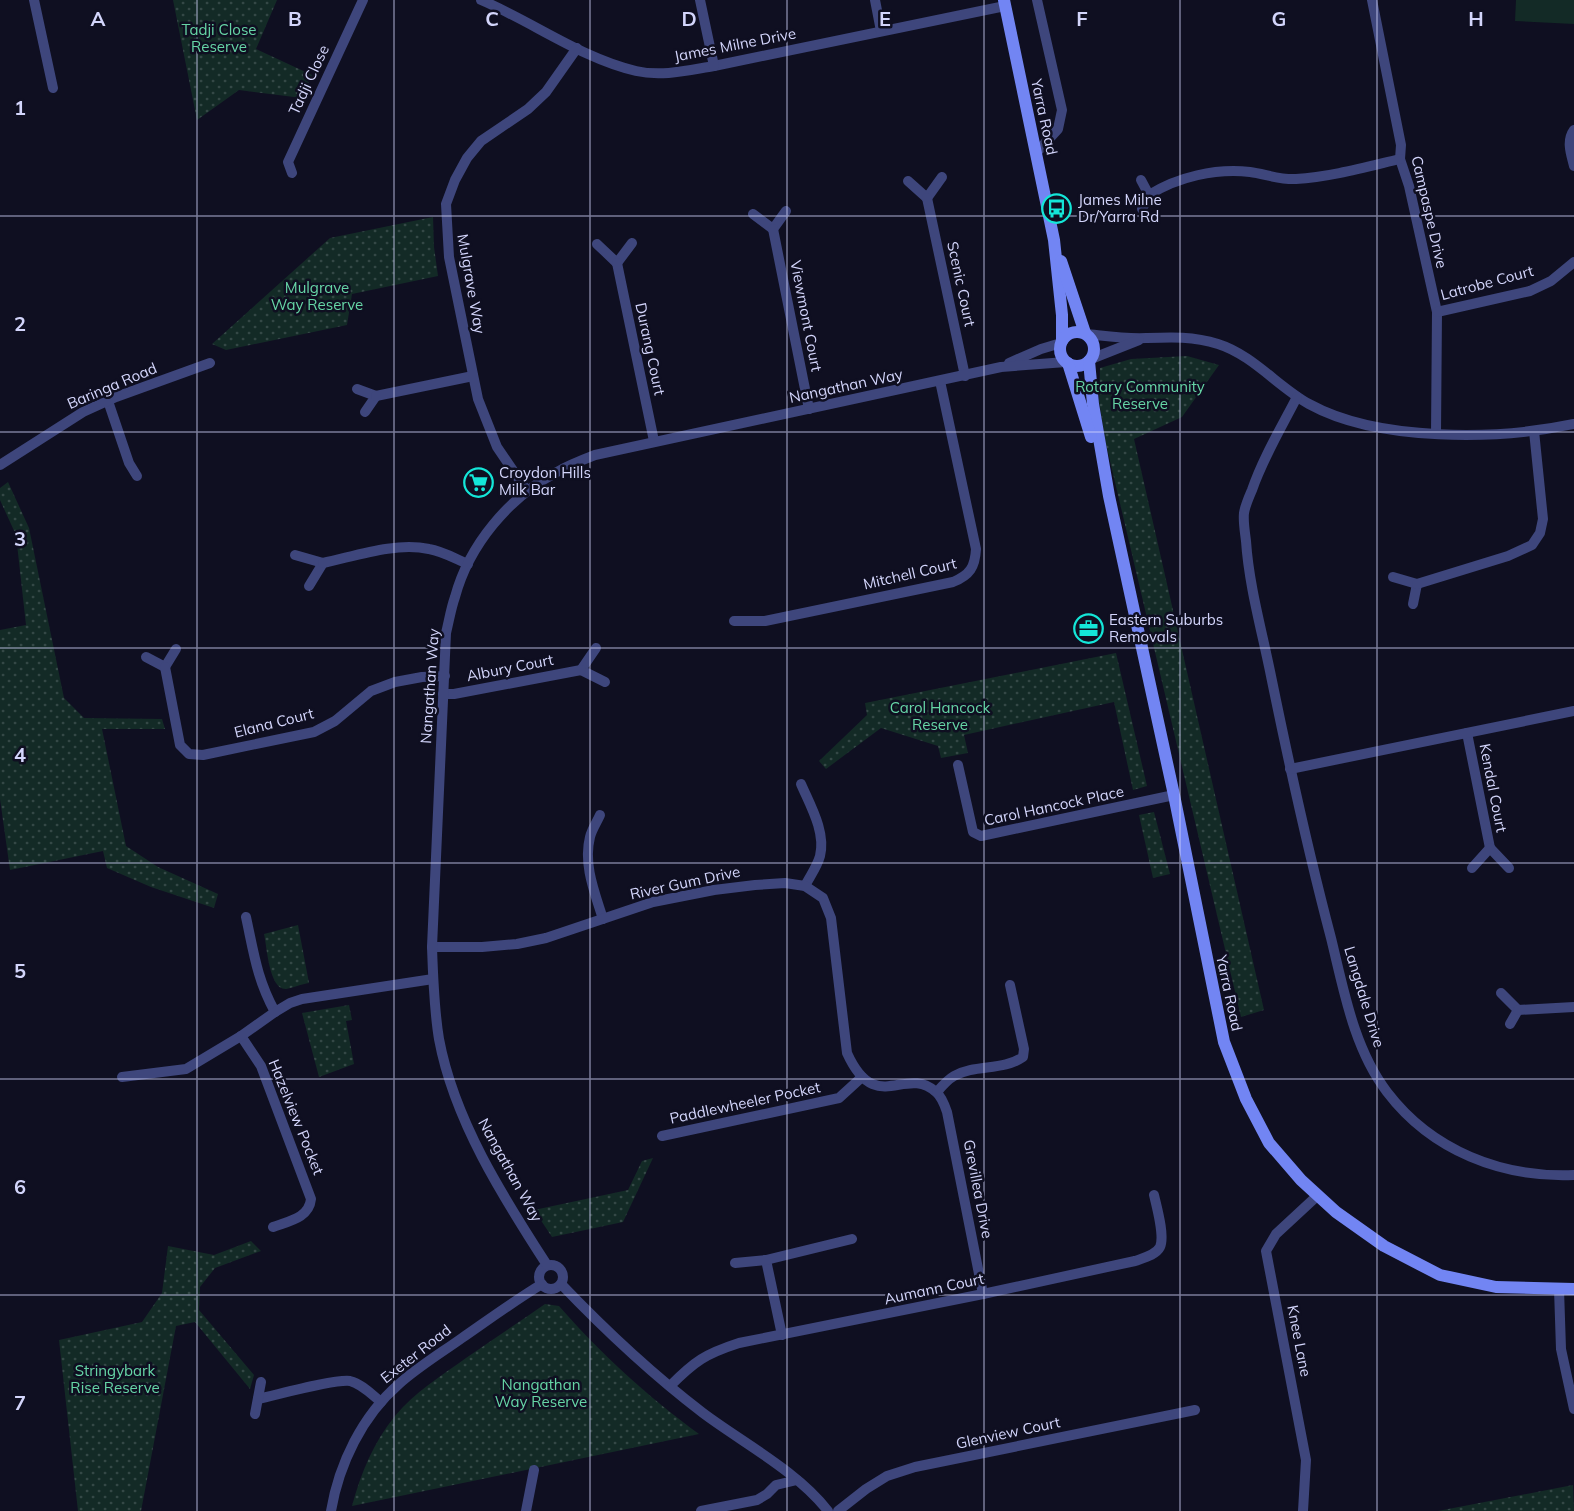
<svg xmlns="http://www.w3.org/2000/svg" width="1574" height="1511" font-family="Mulish,sans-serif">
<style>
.grass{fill:url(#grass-dots)}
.garden{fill:#132a26}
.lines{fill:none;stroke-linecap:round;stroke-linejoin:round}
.street{stroke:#3e467c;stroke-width:10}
.secondary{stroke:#7285f3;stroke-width:12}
.grid{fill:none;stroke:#d3d5fb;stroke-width:1.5;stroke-opacity:0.55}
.labels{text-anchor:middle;stroke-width:5;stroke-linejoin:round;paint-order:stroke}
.park-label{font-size:15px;fill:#66d5a6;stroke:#0f0f21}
.street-label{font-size:15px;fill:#d3d5fb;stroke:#0f0f21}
.poi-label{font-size:15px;fill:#d3d5fb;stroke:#0f0f21;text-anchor:start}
.grid-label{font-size:20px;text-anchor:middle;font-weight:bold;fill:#d3d5fb;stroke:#0f0f21;stroke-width:5;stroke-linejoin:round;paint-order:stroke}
</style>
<defs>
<pattern id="grass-dots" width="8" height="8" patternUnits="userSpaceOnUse" patternTransform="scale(1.5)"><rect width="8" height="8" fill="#132a26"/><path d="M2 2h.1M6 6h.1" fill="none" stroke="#344846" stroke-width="1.8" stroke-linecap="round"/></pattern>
</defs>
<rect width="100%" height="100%" fill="#0f0f21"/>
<!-- grass -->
<g class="grass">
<polygon points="173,0 277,0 256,49 312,75 302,98 239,90 197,120"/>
<polygon points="433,217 434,247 438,276 352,294 347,325 226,350 212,344 330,238"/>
<polygon points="1187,356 1219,365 1182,417 1134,439 1264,1010 1241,1017 1106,444 1099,401 1100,368 1131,359"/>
<polygon points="8,482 29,528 64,698 84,718 162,719 165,729 102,729 126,846 158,867 218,894 214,908 151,887 107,868 103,851 10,870 0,799 0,630 26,625 16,535 0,500 0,488"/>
<polygon points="1116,653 1147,786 1133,790 1114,702 964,735 968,753 941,758 938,746 881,728 826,769 819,761 867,715 865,703"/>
<polygon points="1154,812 1170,874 1153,878 1139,815"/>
<path d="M 298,925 L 309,983 C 302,984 292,988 286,989 C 269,990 267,947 264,934 Z"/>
<polygon points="349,1005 352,1020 346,1021 354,1064 319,1077 302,1013"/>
<polygon points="653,1158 623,1222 552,1237 534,1210 628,1190 642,1161"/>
<polygon points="251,1241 261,1251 215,1268 200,1287 199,1310 254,1375 250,1389 195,1322 176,1326 141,1511 78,1511 59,1340 142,1322 162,1293 168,1246 214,1255"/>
<path d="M 545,1304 L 559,1306 C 602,1355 646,1395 699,1434 L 352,1506 C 361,1473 373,1443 395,1416 C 415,1392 441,1376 466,1358 C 492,1340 519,1322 545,1304 Z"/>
<polygon points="1573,1485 1574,1511 1438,1511"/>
</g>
<!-- garden -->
<polygon class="garden" points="1516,0 1574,0 1574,24 1515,21"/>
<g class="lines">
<!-- street -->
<g class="street">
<polyline points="34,0 53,88"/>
<path d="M 481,0 C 533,22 581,58 636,71 C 662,77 689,70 714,66 L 1005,6"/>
<polyline points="700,0 714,66"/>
<polyline points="875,0 881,31"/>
<polyline points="1372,0 1401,145 1400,159 1409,186 1437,312 1436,433"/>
<path d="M 1574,130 C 1566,141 1571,154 1574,166"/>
<polyline points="1036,153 1058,129 1062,110 1037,0"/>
<polyline points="292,173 288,162 363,0"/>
<polyline points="1141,180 1149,195 1142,209"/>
<polyline points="908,181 927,198 942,177"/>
<path d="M 1149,195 C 1177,177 1216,168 1250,172 C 1265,174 1280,180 1296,179 C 1330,177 1366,167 1400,159"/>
<polyline points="927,198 965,376"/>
<polyline points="753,214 773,229 786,211"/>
<polyline points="773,229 809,409"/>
<polyline points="597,244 617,263 632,243"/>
<polyline points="617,263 654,441"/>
<polyline points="1437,312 1530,291 1551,281 1574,262"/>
<path d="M 1086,334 C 1106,336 1126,339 1146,338 C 1171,337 1193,336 1218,344 C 1253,355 1278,387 1309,404 C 1378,442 1498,440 1574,424"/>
<polyline points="1091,359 1139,340"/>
<polyline points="1009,363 1041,349 1061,343"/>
<polyline points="357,389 376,396 365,412"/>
<polyline points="376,396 473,376"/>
<path d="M 1297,397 C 1281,428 1263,458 1252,490 C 1249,497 1245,506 1244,513 C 1243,522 1245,532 1246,541 C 1249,586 1262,631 1271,676 C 1289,764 1308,851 1331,938 C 1344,991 1354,1049 1387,1092 C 1432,1151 1502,1178 1574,1175"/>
<polyline points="108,401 129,463 137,476"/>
<polyline points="0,465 83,412 116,397 210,363"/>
<polyline points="527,491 497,447 478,399 449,257 446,204 455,180 467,158 481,141 528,109 546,92 577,48"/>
<polyline points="295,555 323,563 309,586"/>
<path d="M 323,563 C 356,556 395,542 429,549 C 442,551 456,559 468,564"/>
<polyline points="1393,577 1417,584 1413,604"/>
<polyline points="1417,584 1508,556 1532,545 1540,533 1543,519 1534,431"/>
<path d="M 734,621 L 765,621 L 953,582 C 970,575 975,567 976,549 L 940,381"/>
<polyline points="596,648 581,670 605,682"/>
<polyline points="146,657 165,667 176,649"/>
<polyline points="165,667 180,745 189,754 203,755 314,732 335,721 371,691 395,682 422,677 445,676"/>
<polyline points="443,694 454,694 581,670"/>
<polyline points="1467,733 1490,848"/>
<polyline points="958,765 973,832 981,836 1174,795"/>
<polyline points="1290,769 1574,711"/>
<path d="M 801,784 C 810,805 826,832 820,856 C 817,867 810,876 805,886"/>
<path d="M 600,815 C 597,822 592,829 590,837 C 583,865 595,893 603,919"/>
<polyline points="1472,868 1490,848 1509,868"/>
<path d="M 246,917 C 254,954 257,979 275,1012"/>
<path d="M 432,947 L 482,947 L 517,944 L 546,938 L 653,902 L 714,890 L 755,885 L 785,883 L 805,886 L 823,898 L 831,918 L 847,1053 C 876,1117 905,1064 936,1092 C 942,1097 945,1106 947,1112 L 983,1294"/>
<polyline points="1501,993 1518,1010 1510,1024"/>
<polyline points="1518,1010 1574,1007"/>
<path d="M 241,1036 L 261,1066 L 311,1199 C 309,1218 289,1221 273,1227"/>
<polyline points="122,1077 186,1069 241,1036 275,1012 290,1003 302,999 433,979"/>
<path d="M 937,1092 C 942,1086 947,1080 954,1076 C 975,1064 1003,1071 1023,1057 L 1024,1049 L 1010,985"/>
<polyline points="662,1136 839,1098 862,1077"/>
<polyline points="766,1260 782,1335"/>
<polyline points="735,1263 766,1260 852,1239"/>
<circle cx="551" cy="1277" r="12"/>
<path d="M 547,1265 C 503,1197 454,1120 439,1039 C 434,1009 433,977 432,947 L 446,633 C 449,621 451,608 455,597 C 469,545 509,497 557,472 C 569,465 582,460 595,455 L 1001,367 L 1066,362"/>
<path d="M 561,1284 C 605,1330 652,1374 703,1413 C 743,1443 797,1471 828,1511"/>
<polyline points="1559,1289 1561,1349 1574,1409"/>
<path d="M 670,1386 C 695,1361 705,1354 739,1343 L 983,1294 L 1135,1261 C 1143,1258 1156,1255 1160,1247 C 1165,1236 1157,1208 1154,1195"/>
<path d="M 258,1399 C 277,1395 334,1379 350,1381 C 362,1384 372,1395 381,1402"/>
<polyline points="255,1414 261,1382"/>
<path d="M 331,1511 C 339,1464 362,1416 399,1384 C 418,1367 441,1353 462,1338 C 488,1320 514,1301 542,1284"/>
<polyline points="526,1511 534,1470"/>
<polyline points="701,1511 757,1500 767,1494 776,1485 797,1480"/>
<polyline points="838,1511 866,1489 887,1476 915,1467 1195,1410"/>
<polyline points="1303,1511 1306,1460 1266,1251 1276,1234 1317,1196"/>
</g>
<!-- secondary -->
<g class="secondary">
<polyline points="1004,0 1054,240 1062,315 1062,341"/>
<polyline points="1061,261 1085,333"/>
<circle cx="1077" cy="349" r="17"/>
<polyline points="1089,361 1093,404 1109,496 1174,795 1224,1042 1246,1099 1269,1143 1301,1180 1336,1212 1384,1246 1440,1275 1496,1287 1574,1289"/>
<polyline points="1068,363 1091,437"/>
</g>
</g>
<!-- grid -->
<path class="grid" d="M 197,0 L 197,1511M 394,0 L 394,1511M 590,0 L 590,1511M 787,0 L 787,1511M 984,0 L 984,1511M 1180,0 L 1180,1511M 1377,0 L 1377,1511M 0,216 L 1574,216M 0,432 L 1574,432M 0,648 L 1574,648M 0,863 L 1574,863M 0,1079 L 1574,1079M 0,1295 L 1574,1295"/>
<!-- icons -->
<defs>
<symbol id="bus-ring" viewBox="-11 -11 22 22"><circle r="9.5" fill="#0f0f21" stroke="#14e6d8" stroke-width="1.5"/><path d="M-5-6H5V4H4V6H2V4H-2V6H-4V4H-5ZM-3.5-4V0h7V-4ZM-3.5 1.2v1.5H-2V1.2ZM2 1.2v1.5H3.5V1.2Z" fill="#14e6d8"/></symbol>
<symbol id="supermarket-ring" viewBox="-11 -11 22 22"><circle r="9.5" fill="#0f0f21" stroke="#14e6d8" stroke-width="1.5"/><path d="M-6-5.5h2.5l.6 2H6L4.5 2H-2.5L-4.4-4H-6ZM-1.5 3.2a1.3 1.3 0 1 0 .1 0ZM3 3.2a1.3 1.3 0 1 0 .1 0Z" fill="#14e6d8"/></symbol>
<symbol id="office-ring" viewBox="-11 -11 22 22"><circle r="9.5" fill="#0f0f21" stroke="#14e6d8" stroke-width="1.5"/><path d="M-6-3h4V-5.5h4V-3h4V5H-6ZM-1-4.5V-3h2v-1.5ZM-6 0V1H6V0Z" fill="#14e6d8"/></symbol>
</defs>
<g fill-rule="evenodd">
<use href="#bus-ring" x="1040" y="192" width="33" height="33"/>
<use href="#supermarket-ring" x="462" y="466" width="33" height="33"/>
<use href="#office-ring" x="1072" y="612" width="33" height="33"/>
</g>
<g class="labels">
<!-- park labels -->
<g class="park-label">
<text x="219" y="35">Tadji Close<tspan x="219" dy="17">Reserve</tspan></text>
<text x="317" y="293">Mulgrave<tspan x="317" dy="17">Way Reserve</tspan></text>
<text x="1140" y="392">Rotary Community<tspan x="1140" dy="17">Reserve</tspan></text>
<text x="940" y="713">Carol Hancock<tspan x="940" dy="17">Reserve</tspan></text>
<text x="115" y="1376">Stringybark<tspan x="115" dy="17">Rise Reserve</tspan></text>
<text x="541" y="1390">Nangathan<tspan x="541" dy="17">Way Reserve</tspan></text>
</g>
<!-- street labels -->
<g class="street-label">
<text transform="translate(735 45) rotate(-11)" y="5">James Milne Drive</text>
<text transform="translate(309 80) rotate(-65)" y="5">Tadji Close</text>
<text transform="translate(1044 117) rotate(78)" y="5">Yarra Road</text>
<text transform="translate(1429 212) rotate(77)" y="5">Campaspe Drive</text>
<text transform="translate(1487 283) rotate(-15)" y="5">Latrobe Court</text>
<text transform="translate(471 284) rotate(80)" y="5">Mulgrave Way</text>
<text transform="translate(961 284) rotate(78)" y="5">Scenic Court</text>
<text transform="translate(806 316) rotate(79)" y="5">Viewmont Court</text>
<text transform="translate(650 349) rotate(78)" y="5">Durang Court</text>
<text transform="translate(112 386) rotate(-23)" y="5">Baringa Road</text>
<text transform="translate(846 386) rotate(-12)" y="5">Nangathan Way</text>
<text transform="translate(910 574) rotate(-13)" y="5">Mitchell Court</text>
<text transform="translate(510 668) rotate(-11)" y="5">Albury Court</text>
<text transform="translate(430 686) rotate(-86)" y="5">Nangathan Way</text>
<text transform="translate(274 723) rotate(-14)" y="5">Elana Court</text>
<text transform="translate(1493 788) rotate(79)" y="5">Kendal Court</text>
<text transform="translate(1054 806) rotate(-12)" y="5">Carol Hancock Place</text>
<text transform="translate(685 883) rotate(-12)" y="5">River Gum Drive</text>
<text transform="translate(1229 993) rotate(78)" y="5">Yarra Road</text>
<text transform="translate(1364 997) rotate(73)" y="5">Langdale Drive</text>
<text transform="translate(745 1103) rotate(-12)" y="5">Paddlewheeler Pocket</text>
<text transform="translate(296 1117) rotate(68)" y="5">Hazelview Pocket</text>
<text transform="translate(510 1170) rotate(61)" y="5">Nangathan Way</text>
<text transform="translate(978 1189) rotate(79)" y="5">Grevillea Drive</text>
<text transform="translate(934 1289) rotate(-12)" y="5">Aumann Court</text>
<text transform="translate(1299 1341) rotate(79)" y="5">Knee Lane</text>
<text transform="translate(416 1354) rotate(-38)" y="5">Exeter Road</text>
<text transform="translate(1008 1433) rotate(-12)" y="5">Glenview Court</text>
</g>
<!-- poi labels -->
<g class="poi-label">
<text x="1078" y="205">James Milne<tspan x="1078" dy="17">Dr/Yarra Rd</tspan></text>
<text x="499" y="478">Croydon Hills<tspan x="499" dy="17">Milk Bar</tspan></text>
<text x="1109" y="625">Eastern Suburbs<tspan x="1109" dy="17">Removals</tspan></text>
</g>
</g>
<g class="grid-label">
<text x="98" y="26">A</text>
<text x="295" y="26">B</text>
<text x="492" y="26">C</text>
<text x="689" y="26">D</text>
<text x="885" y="26">E</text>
<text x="1082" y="26">F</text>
<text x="1279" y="26">G</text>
<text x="1476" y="26">H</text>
<text x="20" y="115">1</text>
<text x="20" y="331">2</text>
<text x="20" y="546">3</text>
<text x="20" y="762">4</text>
<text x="20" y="978">5</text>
<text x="20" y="1194">6</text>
<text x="20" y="1410">7</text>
</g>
</svg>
